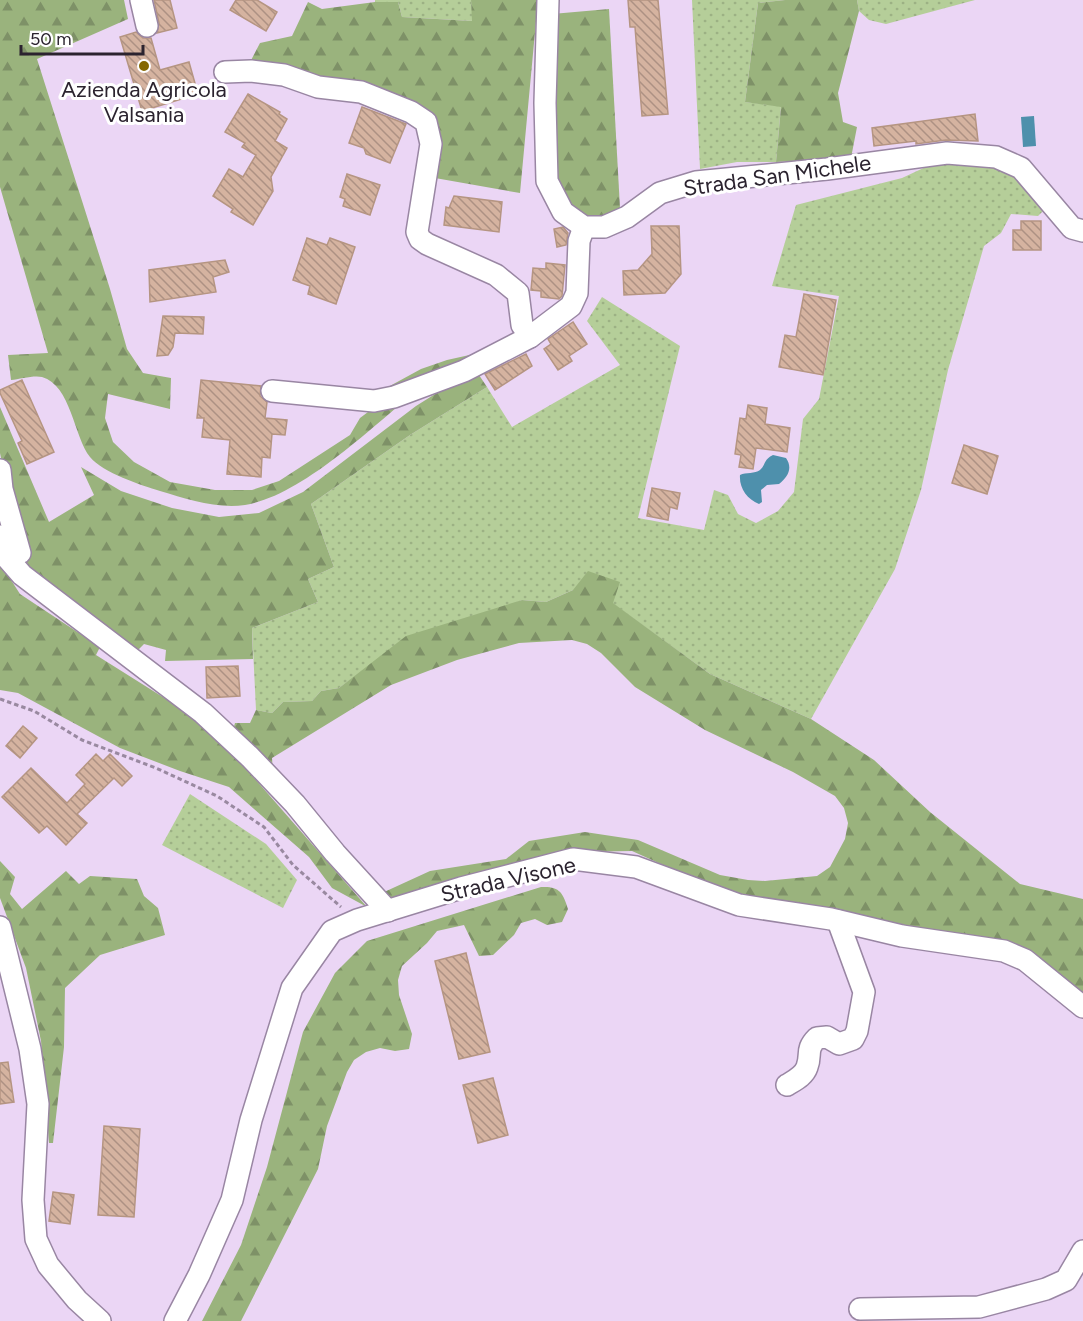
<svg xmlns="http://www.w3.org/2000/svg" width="1083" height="1321" font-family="Figtree,sans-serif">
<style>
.grass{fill:url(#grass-dots)}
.forest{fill:url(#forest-firs)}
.water{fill:#4e90ac}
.building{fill:url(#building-back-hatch);stroke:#b59582;stroke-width:1.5}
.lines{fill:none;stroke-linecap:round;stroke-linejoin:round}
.minor-casing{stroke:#9986a3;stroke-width:24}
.path{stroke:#9989a0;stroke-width:3;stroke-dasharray:4.5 3;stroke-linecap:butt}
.minor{stroke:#fff;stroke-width:21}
.poi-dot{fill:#856802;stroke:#fff;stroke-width:2}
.labels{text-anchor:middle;stroke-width:6;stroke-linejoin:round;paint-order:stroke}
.poi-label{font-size:22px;fill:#2b232f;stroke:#fff}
.street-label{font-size:22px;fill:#2b232f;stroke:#fff}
</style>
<defs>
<pattern id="grass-dots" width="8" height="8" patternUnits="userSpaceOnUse" patternTransform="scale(1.5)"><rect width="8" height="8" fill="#b5ce99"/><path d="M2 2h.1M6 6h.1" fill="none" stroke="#9cb184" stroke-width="1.8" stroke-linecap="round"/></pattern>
<pattern id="forest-firs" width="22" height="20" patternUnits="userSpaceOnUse" patternTransform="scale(1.5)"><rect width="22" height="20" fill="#9ab37d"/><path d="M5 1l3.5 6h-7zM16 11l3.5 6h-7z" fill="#7e9167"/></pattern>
<pattern id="building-back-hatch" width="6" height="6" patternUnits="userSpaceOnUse" patternTransform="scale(1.5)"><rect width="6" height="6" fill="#d5b3a0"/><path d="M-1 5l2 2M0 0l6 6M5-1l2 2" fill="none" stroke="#ad9183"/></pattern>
</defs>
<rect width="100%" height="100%" fill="#ebd6f5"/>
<!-- grass -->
<g class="grass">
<polygon points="375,0 471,0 473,21 402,17 398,2 375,2"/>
<polygon points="692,0 785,0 758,3 745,102 781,106 776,162 737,162 700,169"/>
<polygon points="857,0 975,0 886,24 869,20 859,11"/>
<polygon points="980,164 1011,172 1045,209 1038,216 1011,214 1001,233 984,246 948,370 921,490 895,569 811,719 710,674 612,603 573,590 546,602 522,600 373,663 339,688 321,691 312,701 283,702 272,713 256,710 252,628 318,602 308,579 334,567 311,504 410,435 487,387 512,427 620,365 587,321 602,297 680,346 638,518 704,530 714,490 728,495 738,514 756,523 778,511 794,492 803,419 819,399 839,296 772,286 796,205 902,178 930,165"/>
<polygon points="190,794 266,844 297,880 283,908 162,845"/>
</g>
<!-- forest -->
<g class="forest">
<path d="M 0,0 L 124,0 L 128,19 L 37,59 L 110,289 L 127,349 L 143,373 L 171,378 L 170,409 L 108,394 L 105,418 L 113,442 L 134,462 L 170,482 L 215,490 L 252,490 L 279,481 L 350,435 L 360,418 L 376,406 L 415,392 C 371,428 301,496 245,505 C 216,509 187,499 160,491 C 141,485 103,473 90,457 C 74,437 71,385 42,377 C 34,375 20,379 11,380 L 8,355 L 48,353 L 0,187 Z"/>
<polygon points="471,0 538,0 520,193 435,178 430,119 248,66 260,43 292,36 308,2 322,9 375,2 398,2 402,17 472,21"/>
<polygon points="785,0 857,0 859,11 838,93 843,122 857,127 851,158 776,162 781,107 745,102 758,3"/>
<polygon points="609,9 620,208 612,214 589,217 570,207 556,181 552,14"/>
<polygon points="483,352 385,395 388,387 421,369 447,360"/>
<polygon points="475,369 487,387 410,435 311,504 334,567 308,579 318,602 252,628 253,659 165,661 166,650 144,644 138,650 42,585 28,565 15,528 0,453 0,407 49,522 94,495 81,467 121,491 172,508 219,517 259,513 303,492 416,406"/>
<polygon points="0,563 20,594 100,647 96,655 193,716 235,756 367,907 332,888 309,857 229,787 180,771 120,748 18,693 0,690"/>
<polygon points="588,571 620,582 613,603 710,674 811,719 874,760 930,812 1020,884 1083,899 1083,999 1029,953 736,898 632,851 579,852 393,903 382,893 430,871 506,859 529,841 585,832 638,840 720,875 748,880 765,881 817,876 830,867 845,839 848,823 844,808 835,796 793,772 705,730 635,687 601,653 587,644 572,640 519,643 457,660 391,685 272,758 273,772 233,730 235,723 250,723 256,710 272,713 283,702 312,701 321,691 339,688 406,636 522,600 546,602 573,590"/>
<polygon points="0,861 15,877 10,894 22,909 66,871 79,884 90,876 137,879 144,896 158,908 165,935 100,955 65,988 64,1047 53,1143 49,1143 41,1041 26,968 0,898"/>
<path d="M 541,887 C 559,886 563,892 568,909 L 562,922 L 547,925 L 535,919 L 521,923 L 514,935 L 493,955 L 479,956 L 464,925 L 437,931 L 427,943 L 402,966 L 398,980 L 399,995 L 412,1034 L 409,1049 L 395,1051 L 380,1048 L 366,1052 L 354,1060 L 347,1072 L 327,1126 L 318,1169 L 241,1321 L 202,1321 L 241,1245 L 267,1167 L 303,1032 L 335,973 L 367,941 Z"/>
</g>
<!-- water -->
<g class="water">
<polygon points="1034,116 1036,146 1023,147 1021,117"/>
<path d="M 773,455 L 786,458 C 793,468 788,477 779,484 L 767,485 L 761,490 L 762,502 L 759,504 C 747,499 739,488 740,475 C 746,472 755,474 760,470 C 766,465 763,460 773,455 Z"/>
</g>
<!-- building -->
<g class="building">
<polygon points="154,0 170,0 177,28 157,33 159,23"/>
<polygon points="236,0 257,0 277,12 266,31 230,10"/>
<polygon points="628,0 658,0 668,114 642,116 635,27 630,27"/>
<polygon points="136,32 143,38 151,38 160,70 189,62 198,94 142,111 120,37"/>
<polygon points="248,94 280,112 279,114 287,119 275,141 287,148 271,177 273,191 253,225 231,212 233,209 213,196 229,169 243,177 256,155 242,147 245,143 225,132"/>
<polygon points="362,107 406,124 390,163 366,154 364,148 349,143"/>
<polygon points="975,114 978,141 946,140 916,144 916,141 874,146 872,128"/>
<polygon points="347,174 380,185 370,215 343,206 345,199 340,197"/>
<polygon points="454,196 502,202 499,232 444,225 446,207 449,208"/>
<polygon points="1021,221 1041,221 1041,250 1013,250 1013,230 1021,230"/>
<polygon points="651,226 679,226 681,274 665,293 624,295 623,271 638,270 652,254"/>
<polygon points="563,227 568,233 566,245 557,247 554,229"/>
<polygon points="307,238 327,245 330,238 355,247 336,304 308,294 310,286 293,280"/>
<polygon points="225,260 229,272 213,277 216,292 150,302 149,270"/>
<polygon points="546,263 565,265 562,296 559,299 541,297 541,291 531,290 533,268 546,269"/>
<polygon points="804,294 836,300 823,375 779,367 785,335 796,337"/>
<polygon points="163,316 204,317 203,334 175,333 173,347 168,355 157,356"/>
<polygon points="573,322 587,344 569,356 572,361 558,370 544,349 551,344 548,339"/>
<polygon points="526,354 532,366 495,390 485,374"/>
<polygon points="22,380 54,452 27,464 18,443 22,441 0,393 0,390"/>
<polygon points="201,380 261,386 260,396 267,402 265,418 287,420 285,435 272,434 270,458 262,457 261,477 227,474 230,440 202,437 204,418 197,418"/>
<polygon points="748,405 767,408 765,424 790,428 787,452 756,448 753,469 739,467 741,455 735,454 740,418 746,419"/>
<polygon points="964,445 998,456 987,494 952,483"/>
<polygon points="652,488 680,493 677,509 670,507 668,520 647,516"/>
<polygon points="238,666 240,696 207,698 206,667"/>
<polygon points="23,726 37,738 20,758 6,746"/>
<polygon points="96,754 103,761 110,754 132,776 122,786 114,778 77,814 87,823 66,845 47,826 39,833 2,797 31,768 67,803 85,784 76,775"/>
<polygon points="466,953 490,1052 459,1059 435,961"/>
<polygon points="8,1062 14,1102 0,1104 0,1063"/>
<polygon points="493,1078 508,1135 478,1143 463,1085"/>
<polygon points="104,1126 140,1129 134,1217 98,1215"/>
<polygon points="53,1192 74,1195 70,1224 49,1221"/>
</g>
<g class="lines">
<defs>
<g id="minor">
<polyline points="141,0 147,26"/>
<polyline points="548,0 545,103 547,181 563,212 584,227 604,227 627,217 660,193 696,182 827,169 947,153 996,157 1021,168 1072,228 1083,231"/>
<polyline points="225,72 251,71 284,75 318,87 361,92 411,112 426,122 431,144 417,232 420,239 427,244 496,275 518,293 522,325 530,337"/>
<polyline points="272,391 374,401 394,397 464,371 530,337 571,306 577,293 579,241 584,227"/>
<polyline points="0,470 2,489 20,553"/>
<polyline points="0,536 8,559 22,575 203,713 250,757 295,804 335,853 388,911"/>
<polyline points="0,927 30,1049 38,1104 33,1200 36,1239 48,1265 77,1300 100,1321"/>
<path d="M 787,1085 C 795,1080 804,1076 807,1067 C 812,1054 805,1050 817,1038 L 827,1037 L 839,1044 L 853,1039 L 857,1031 L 864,992 L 838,921"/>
<polyline points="860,1309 979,1307 1046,1289 1066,1280 1083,1251"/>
<polyline points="175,1321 199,1275 232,1200 251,1120 292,988 332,931 357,920 461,888 573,859 636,867 739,905 831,919 902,936 1004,951 1025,960 1083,1007"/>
</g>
</defs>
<!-- minor casing -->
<use href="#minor" class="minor-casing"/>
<!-- path -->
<polyline class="path" points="0,699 34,711 82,740 156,768 217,796 264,827 293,865 341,907"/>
<!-- minor -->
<use href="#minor" class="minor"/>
</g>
<!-- markers -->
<circle class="poi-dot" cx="144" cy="66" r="6"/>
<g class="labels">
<!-- poi labels -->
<g class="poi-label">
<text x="144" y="97">Azienda Agricola<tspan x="144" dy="25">Valsania</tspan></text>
</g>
<!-- street labels -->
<g class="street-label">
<text transform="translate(777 175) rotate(-8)" y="8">Strada San Michele</text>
<text transform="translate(508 879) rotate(-13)" y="8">Strada Visone</text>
</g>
</g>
<!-- scale -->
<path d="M21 45v9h122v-9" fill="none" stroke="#2b232f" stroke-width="3"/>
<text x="30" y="45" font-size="18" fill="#2b232f" stroke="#ffffff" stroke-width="4.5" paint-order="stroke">50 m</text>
</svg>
